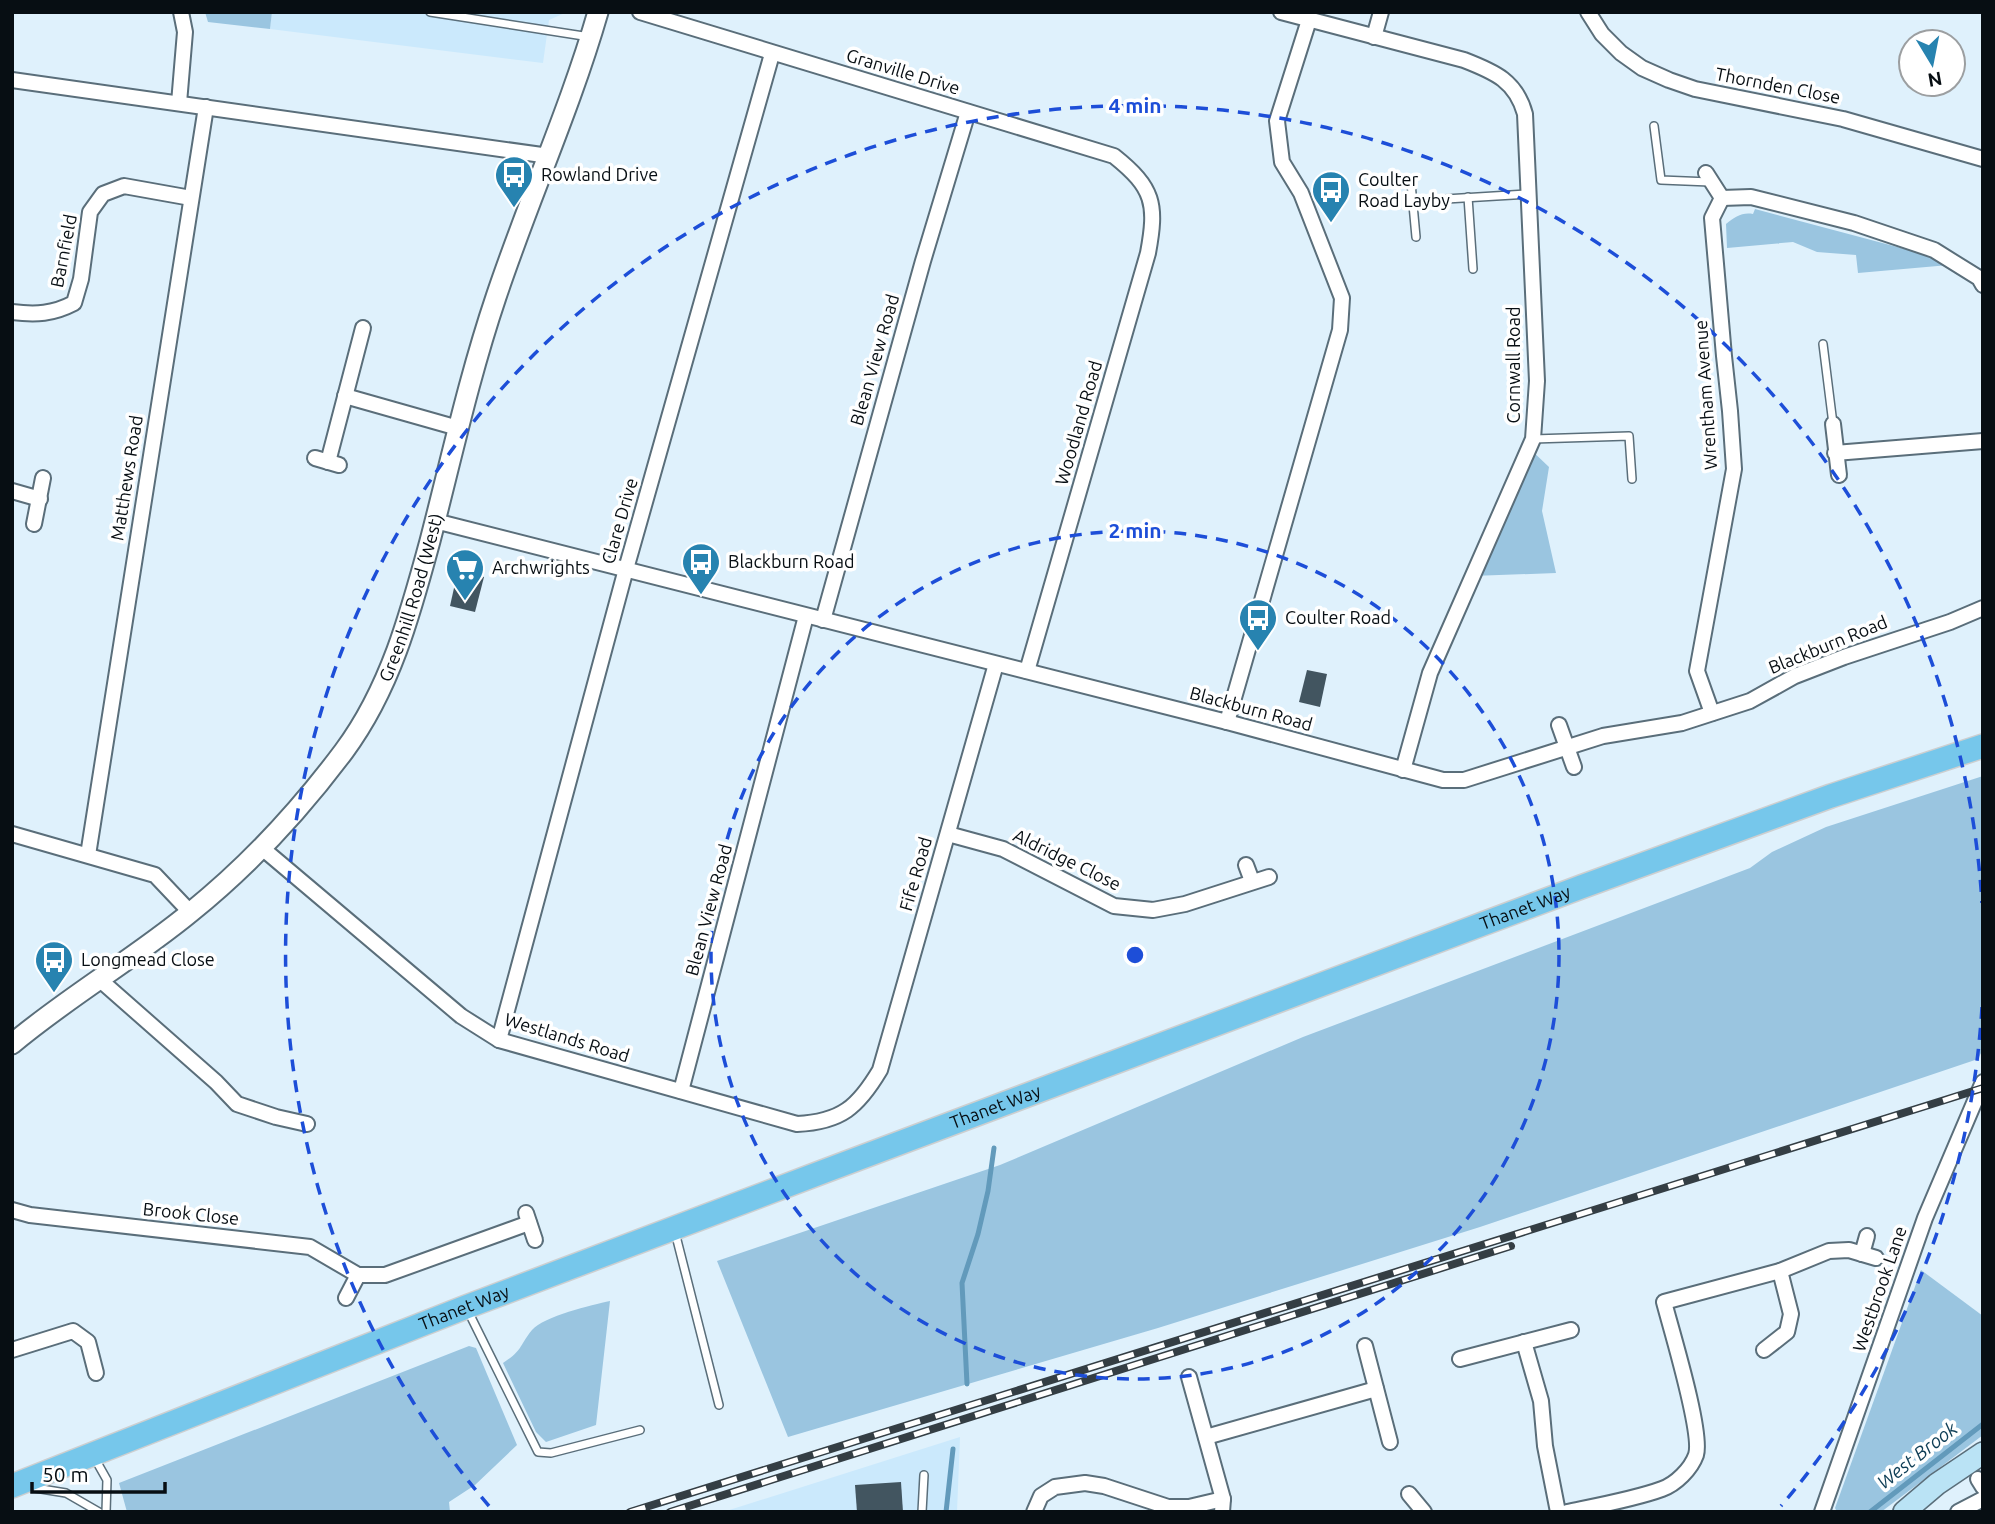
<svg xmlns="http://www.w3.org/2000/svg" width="1995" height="1524" font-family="Ubuntu,sans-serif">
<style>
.built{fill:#cbe9fc}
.green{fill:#9ac5e0}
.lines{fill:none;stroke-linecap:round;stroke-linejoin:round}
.stream{stroke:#629abb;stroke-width:5}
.building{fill:#425560}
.service-casing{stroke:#5a6e7a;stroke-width:10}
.minor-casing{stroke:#5a6e7a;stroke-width:18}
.tertiary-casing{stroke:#5a6e7a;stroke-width:23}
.secondary-casing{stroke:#5a6e7a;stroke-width:24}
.primary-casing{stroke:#cdcfd0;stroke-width:26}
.service{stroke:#fff;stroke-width:7}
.minor{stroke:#fff;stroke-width:14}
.tertiary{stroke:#fff;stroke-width:19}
.secondary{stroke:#bae3f5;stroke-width:21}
.primary{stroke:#76c7eb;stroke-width:23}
.rail-casing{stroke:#343e44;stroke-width:8}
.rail{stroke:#fff;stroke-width:5;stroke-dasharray:16;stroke-linecap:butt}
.ring{fill:none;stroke:#1d4ed8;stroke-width:3.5;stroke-dasharray:12 9}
.labels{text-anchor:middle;stroke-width:7;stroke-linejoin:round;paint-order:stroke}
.street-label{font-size:18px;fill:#070e13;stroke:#fff}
.poi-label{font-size:18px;fill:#070e13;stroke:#fff;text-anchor:start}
.water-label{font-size:19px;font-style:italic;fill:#0f3e56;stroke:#fff}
.centre{fill:#1d4ed8;stroke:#fff;stroke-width:3.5}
.ring-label{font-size:21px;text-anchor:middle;font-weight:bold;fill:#1d4ed8;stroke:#fff;stroke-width:7;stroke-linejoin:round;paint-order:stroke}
</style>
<rect width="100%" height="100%" fill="#dff1fc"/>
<!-- built -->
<g class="built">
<polygon points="272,12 567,12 549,20 543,63 270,29"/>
<polygon points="960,1437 957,1512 723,1512"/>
</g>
<!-- green -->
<g class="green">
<polygon points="205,12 272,12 270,29 208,22"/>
<path d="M 1755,209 L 1935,257 L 1949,265 L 1858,273 L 1856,255 L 1817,252 L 1793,242 L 1727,248 L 1726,224 C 1735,217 1742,212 1753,214 Z"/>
<polygon points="1529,448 1549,467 1542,511 1556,573 1472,576"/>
<polygon points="1983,776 1983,1049 1978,1059 1480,1227 1158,1328 788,1437 717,1261 1000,1165 1303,1037 1750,868 1772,852 1826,827"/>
<polygon points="1921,1270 1983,1316 1983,1435 1881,1512 1837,1512 1835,1508"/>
<path d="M 610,1301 L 596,1425 L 546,1442 L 536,1432 L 503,1363 C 523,1350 519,1346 532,1330 C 544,1316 592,1305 610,1301 Z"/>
<polygon points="469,1346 476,1348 517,1445 475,1485 449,1502 450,1512 127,1512 119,1483"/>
</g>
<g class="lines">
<!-- stream -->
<g class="stream">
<polyline points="967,1384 962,1283 978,1234 988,1191 994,1148"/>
<polyline points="946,1512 953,1449"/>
<polyline points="1870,1512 1983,1424"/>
</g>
</g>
<!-- building -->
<g class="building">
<polygon points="458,570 484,577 475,612 450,606"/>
<polygon points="1307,670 1327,674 1320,707 1299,702"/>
<polygon points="901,1482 903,1512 857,1512 855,1485"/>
</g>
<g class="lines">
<defs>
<g id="service">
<polyline points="430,12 590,37"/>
<polyline points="1654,126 1661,180 1710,182"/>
<polyline points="1411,183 1416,237"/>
<polyline points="1468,197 1473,269"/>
<polyline points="1413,201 1528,194"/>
<polyline points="1823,344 1833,424"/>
<polyline points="1533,439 1629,436 1632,479"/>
<polyline points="675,1232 719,1405"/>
<polyline points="467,1309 538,1452 551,1453 640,1430"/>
<polyline points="94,1457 107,1480 106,1512"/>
<polyline points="29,1487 66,1493 99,1512"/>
<polyline points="922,1512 924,1475"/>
</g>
<g id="minor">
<path d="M 640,12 L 1114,156 C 1154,188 1157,204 1148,253 L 1027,671"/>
<path d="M 1281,12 L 1464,60 C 1495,72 1516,81 1525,114 L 1537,381 L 1533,439 L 1430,673 L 1403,770"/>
<polyline points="1588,12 1602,34 1621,53 1642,68 1669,80 1695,89 1843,119 1983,159"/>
<polyline points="1374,37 1381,12"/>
<polyline points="12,80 549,156"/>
<polyline points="179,103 185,32 181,12"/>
<polyline points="1706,173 1722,198 1712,218 1724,356 1730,411 1734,469 1697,671 1712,713"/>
<polyline points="1722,198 1751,197 1854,223 1934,250 1979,278 1983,285"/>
<path d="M 12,312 C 36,315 53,314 74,303 L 81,279 L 90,212 L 103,194 L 124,186 L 191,198"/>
<polyline points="345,396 458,428"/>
<polyline points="1833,424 1839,475"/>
<polyline points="1835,453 1983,441"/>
<polyline points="315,458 339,465"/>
<polyline points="328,462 363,328"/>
<polyline points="12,491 40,499"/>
<polyline points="435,521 1227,722 1443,780 1464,780 1603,736 1682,723 1750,701 1795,676 1844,657 1950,622 1983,608"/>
<polyline points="34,524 43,478"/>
<polyline points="823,620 923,261 968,112"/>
<polyline points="1227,722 1340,330 1342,298 1301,193 1282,162 1277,121 1309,20"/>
<polyline points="1559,725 1574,767"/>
<polyline points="12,834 155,875 191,913"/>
<polyline points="948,834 1003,849 1114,906 1153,910 1185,904 1269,877"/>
<path d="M 262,848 L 461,1016 L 499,1040 L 797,1124 C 841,1122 858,1107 880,1070 L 996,664"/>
<polyline points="88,855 206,107"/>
<polyline points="1246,865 1252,881"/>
<polyline points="99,979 216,1082 237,1104 276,1117 307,1124"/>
<polyline points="499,1040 626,569 772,54"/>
<polyline points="681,1091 806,616"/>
<polyline points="12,1210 30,1215 310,1247 358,1275 385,1275 529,1223"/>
<polyline points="526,1213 535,1240"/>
<polyline points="1862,1254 1867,1236"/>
<polyline points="346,1298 358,1275"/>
<polyline points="1524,1342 1541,1401 1545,1446 1558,1512"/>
<polyline points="1365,1346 1390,1442"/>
<polyline points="12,1350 73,1331 88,1342 96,1373"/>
<polyline points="1764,1350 1787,1332 1791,1314 1780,1271"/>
<polyline points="1460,1359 1571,1330"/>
<polyline points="1189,1377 1223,1499 1222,1512"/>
<polyline points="1206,1437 1376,1389"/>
<polyline points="1978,1479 1983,1487"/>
<polyline points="1409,1494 1424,1512"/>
<polyline points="1034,1512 1041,1496 1055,1487 1085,1483 1104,1486 1168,1507 1189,1507 1223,1499"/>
<path d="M 1567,1512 C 1596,1506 1635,1499 1662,1489 C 1676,1484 1691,1469 1696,1455 C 1703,1433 1671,1329 1664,1302 L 1780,1271 L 1829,1251 L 1849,1250 L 1876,1258"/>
<polyline points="1822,1512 1925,1218 1983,1082"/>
<polyline points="1958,1512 1983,1499"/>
</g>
<g id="tertiary">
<path id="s1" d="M 12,1044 C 69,996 134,959 191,912 C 248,866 300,810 344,751 C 390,689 410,615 430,541 C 451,460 469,377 496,297 C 528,201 570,109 598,12"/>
</g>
<polyline id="secondary" points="1904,1512 1937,1484 1983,1453"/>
<g id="primary">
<path id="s2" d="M 12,1486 L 466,1307 L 825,1171 L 1581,887 L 1831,796 L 1983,746"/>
</g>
</defs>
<!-- service casing -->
<use href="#service" class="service-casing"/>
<!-- minor casing -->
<use href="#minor" class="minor-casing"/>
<!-- tertiary casing -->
<use href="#tertiary" class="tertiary-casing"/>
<!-- secondary casing -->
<use href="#secondary" class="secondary-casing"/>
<!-- primary casing -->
<use href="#primary" class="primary-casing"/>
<!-- service -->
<use href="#service" class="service"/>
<!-- minor -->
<use href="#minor" class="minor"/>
<!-- tertiary -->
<use href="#tertiary" class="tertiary"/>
<!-- secondary -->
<use href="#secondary" class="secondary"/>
<!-- primary -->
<use href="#primary" class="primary"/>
<defs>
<g id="rail">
<polyline points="630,1512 1983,1088"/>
<polyline points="670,1512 1511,1246"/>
</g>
</defs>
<!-- rail casing -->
<use href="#rail" class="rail-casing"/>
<!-- rail -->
<use href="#rail" class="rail"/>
</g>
<!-- distance rings -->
<g class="ring">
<circle cx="1135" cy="955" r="424"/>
<path d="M1982 1007A849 849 0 0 1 1781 1506M489 1506A849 849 0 1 1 1982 903"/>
</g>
<!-- icons -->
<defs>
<symbol id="bus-pin" viewBox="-11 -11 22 30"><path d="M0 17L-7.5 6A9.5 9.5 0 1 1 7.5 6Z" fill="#2783b0" stroke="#fff"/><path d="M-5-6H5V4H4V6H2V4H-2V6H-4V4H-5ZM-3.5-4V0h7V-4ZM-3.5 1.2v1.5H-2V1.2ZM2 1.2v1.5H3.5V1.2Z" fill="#fff"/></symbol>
<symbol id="supermarket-pin" viewBox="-11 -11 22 30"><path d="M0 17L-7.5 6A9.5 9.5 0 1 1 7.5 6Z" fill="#2783b0" stroke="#fff"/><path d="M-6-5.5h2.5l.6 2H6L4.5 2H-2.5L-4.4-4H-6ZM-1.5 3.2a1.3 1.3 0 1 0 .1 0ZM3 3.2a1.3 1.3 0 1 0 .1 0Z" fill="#fff"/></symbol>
</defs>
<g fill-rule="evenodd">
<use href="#bus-pin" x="492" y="153" width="44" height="60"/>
<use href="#bus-pin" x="1309" y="168" width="44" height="60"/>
<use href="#bus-pin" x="679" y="540" width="44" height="60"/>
<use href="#supermarket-pin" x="443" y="546" width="44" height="60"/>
<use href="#bus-pin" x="1236" y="596" width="44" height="60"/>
<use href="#bus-pin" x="32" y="938" width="44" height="60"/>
</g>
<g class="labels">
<!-- street labels -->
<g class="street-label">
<text transform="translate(903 72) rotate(17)" y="6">Granville Drive</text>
<text transform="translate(1778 86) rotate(11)" y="6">Thornden Close</text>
<text transform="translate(64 251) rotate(-79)" y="6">Barnfield</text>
<text transform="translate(875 360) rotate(-74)" y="6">Blean View Road</text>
<text transform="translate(1514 365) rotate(-90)" y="6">Cornwall Road</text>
<text transform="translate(1706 395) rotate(-94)" y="6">Wrentham Avenue</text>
<text transform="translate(1079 423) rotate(-74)" y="6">Woodland Road</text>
<text transform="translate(127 478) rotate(-81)" y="6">Matthews Road</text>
<text transform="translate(620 521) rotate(-74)" y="6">Clare Drive</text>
<text dy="6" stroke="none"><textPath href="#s1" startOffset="614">Greenhill Road (West)</textPath></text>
<text transform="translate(1828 645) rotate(-22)" y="6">Blackburn Road</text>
<text transform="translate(1251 709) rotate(15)" y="6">Blackburn Road</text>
<text transform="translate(1067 860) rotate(26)" y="6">Aldridge Close</text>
<text transform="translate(916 874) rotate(-74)" y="6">Fife Road</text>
<text dy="6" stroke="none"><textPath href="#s2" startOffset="1620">Thanet Way</textPath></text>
<text transform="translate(709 910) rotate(-75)" y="6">Blean View Road</text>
<text transform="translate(567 1038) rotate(17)" y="6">Westlands Road</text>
<text dy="6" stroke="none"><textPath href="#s2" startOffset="1054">Thanet Way</textPath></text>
<text transform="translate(191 1214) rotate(6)" y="6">Brook Close</text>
<text transform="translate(1880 1289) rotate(-71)" y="6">Westbrook Lane</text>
<text dy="6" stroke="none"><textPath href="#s2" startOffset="486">Thanet Way</textPath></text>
</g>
<!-- poi labels -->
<g class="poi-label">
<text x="541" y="181">Rowland Drive</text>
<text x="1358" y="186">Coulter<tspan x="1358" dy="21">Road Layby</tspan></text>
<text x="728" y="568">Blackburn Road</text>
<text x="492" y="574">Archwrights</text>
<text x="1285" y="624">Coulter Road</text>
<text x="81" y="966">Longmead Close</text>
</g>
<!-- water labels -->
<g class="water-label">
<text transform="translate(1917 1455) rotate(-38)" y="7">West Brook</text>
</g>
</g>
<circle cx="1135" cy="955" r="10" class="centre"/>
<g class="ring-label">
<text x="1135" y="113">4 min</text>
<text x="1135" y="538">2 min</text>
</g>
<!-- border -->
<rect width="1995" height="1524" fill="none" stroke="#070e13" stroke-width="28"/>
<!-- north arrow -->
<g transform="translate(1932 63) rotate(170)"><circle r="33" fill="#ffffff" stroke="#9c9fa1" stroke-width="2"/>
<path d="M0-5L12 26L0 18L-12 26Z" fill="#2783b0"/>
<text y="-10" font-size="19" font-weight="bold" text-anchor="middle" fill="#070e13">N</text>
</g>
<!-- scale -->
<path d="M32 1482v10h133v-10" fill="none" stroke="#070e13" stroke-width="3.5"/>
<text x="42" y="1482" font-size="21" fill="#070e13" stroke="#ffffff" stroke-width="5" paint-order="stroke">50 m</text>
</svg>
